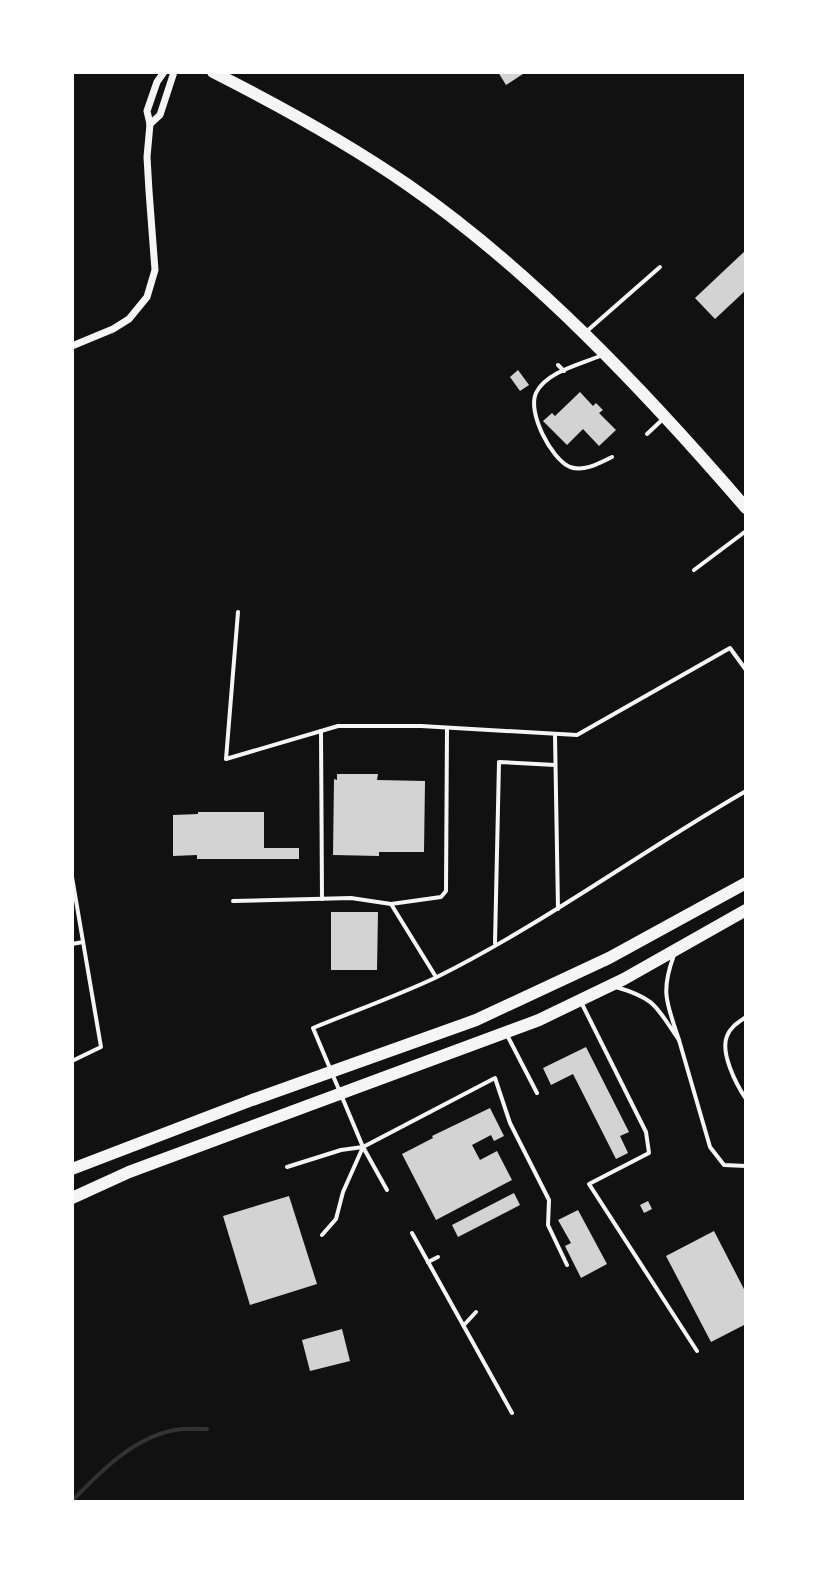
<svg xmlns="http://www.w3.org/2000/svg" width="818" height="1574" font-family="Barlow,sans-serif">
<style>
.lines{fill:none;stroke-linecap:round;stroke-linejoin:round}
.stream{stroke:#333;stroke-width:4}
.building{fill:#d3d3d3}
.service{stroke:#f5f5f5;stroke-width:4}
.minor{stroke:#f5f5f5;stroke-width:7}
.primary{stroke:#f5f5f5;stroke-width:12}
</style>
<rect width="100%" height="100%" fill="#111"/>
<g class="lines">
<!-- stream -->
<path class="stream" d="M 72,1501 C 100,1472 134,1437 175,1430 C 186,1428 197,1429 207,1429"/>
</g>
<!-- building -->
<g class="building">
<polygon points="498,72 526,72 506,85"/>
<polygon points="746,250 746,290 715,319 695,298"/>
<polygon points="518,370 529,385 520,391 510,377"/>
<polygon points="580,392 593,406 596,403 603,410 599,413 616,430 599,446 583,429 567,445 543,421 552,413 555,416"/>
<polygon points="337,774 378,774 377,780 425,781 424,852 379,852 379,856 333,855 334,779 337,780"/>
<polygon points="198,812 264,812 264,848 299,848 299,859 197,859 197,855 173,856 173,815 198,814"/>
<polygon points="331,912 378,912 377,970 331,970"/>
<polygon points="586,1047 629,1132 620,1136 628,1153 616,1159 573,1074 551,1085 543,1068"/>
<polygon points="490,1108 504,1136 494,1141 491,1135 472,1145 480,1160 497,1151 512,1180 436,1220 402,1154 433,1138 432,1136"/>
<polygon points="514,1193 520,1205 458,1237 452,1225"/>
<polygon points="289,1196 317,1284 250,1305 223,1216"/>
<polygon points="648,1201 652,1209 644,1213 640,1205"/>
<polygon points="578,1210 607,1264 581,1278 565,1246 571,1243 558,1220"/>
<polygon points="714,1231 746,1293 746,1324 711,1342 666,1256"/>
<polygon points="342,1329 350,1361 310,1371 302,1340"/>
</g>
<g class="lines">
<!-- service -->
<g class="service">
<polyline points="587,331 660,267"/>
<path d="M 600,356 C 581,364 546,372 536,393 C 527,412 551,459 570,467 C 584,472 600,463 612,457"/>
<polyline points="558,365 564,371"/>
<polyline points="647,434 663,419"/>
<polyline points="694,570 746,531"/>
<polyline points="238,612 226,759 338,726 421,726 577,735 730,648 746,670"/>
<polyline points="321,731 322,899"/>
<polyline points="555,735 558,909"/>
<polyline points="72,877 101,1047 72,1061"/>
<polyline points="233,901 351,898 391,904 436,977"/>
<polyline points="391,904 441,897 446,891 447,728"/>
<polyline points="495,943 499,762 555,765"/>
<polyline points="72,944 83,942"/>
<path d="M 616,987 C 657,999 656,1007 679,1040 C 667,1003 660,993 674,955"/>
<polyline points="581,1002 646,1132 649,1153 589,1184 697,1351"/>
<path d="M 746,1017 C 739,1022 730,1027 727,1036 C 720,1053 736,1084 746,1099"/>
<polyline points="507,1035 537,1093"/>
<polyline points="679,1040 710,1147 724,1165 746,1166"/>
<polyline points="363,1147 387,1190"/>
<path d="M 287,1167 L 341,1150 L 363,1147 L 313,1028 C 354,1011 397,996 437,977 C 545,923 642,851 746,791"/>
<polyline points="412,1233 512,1413"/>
<polyline points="322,1235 336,1219 343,1192 363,1147 495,1078 510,1123 549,1200 548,1225 567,1265"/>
<polyline points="428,1262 438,1257"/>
<polyline points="464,1325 476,1312"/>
</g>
<!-- minor -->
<g class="minor">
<polyline points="150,124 160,115 174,72"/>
<polyline points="72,346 113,329 129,319 147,297 155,270 149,191 147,157 150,124 147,111 157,82 164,72"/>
</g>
<!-- primary -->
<g class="primary">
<path d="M 213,72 C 280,106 346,142 408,185 C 532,271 647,393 746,508"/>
<polyline points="72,1169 252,1100 476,1020 609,958 746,883"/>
<polyline points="72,1198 129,1172 539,1020 624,979 746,910"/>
</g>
</g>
<!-- border -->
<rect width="818" height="1574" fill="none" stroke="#ffffff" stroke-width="148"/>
</svg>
